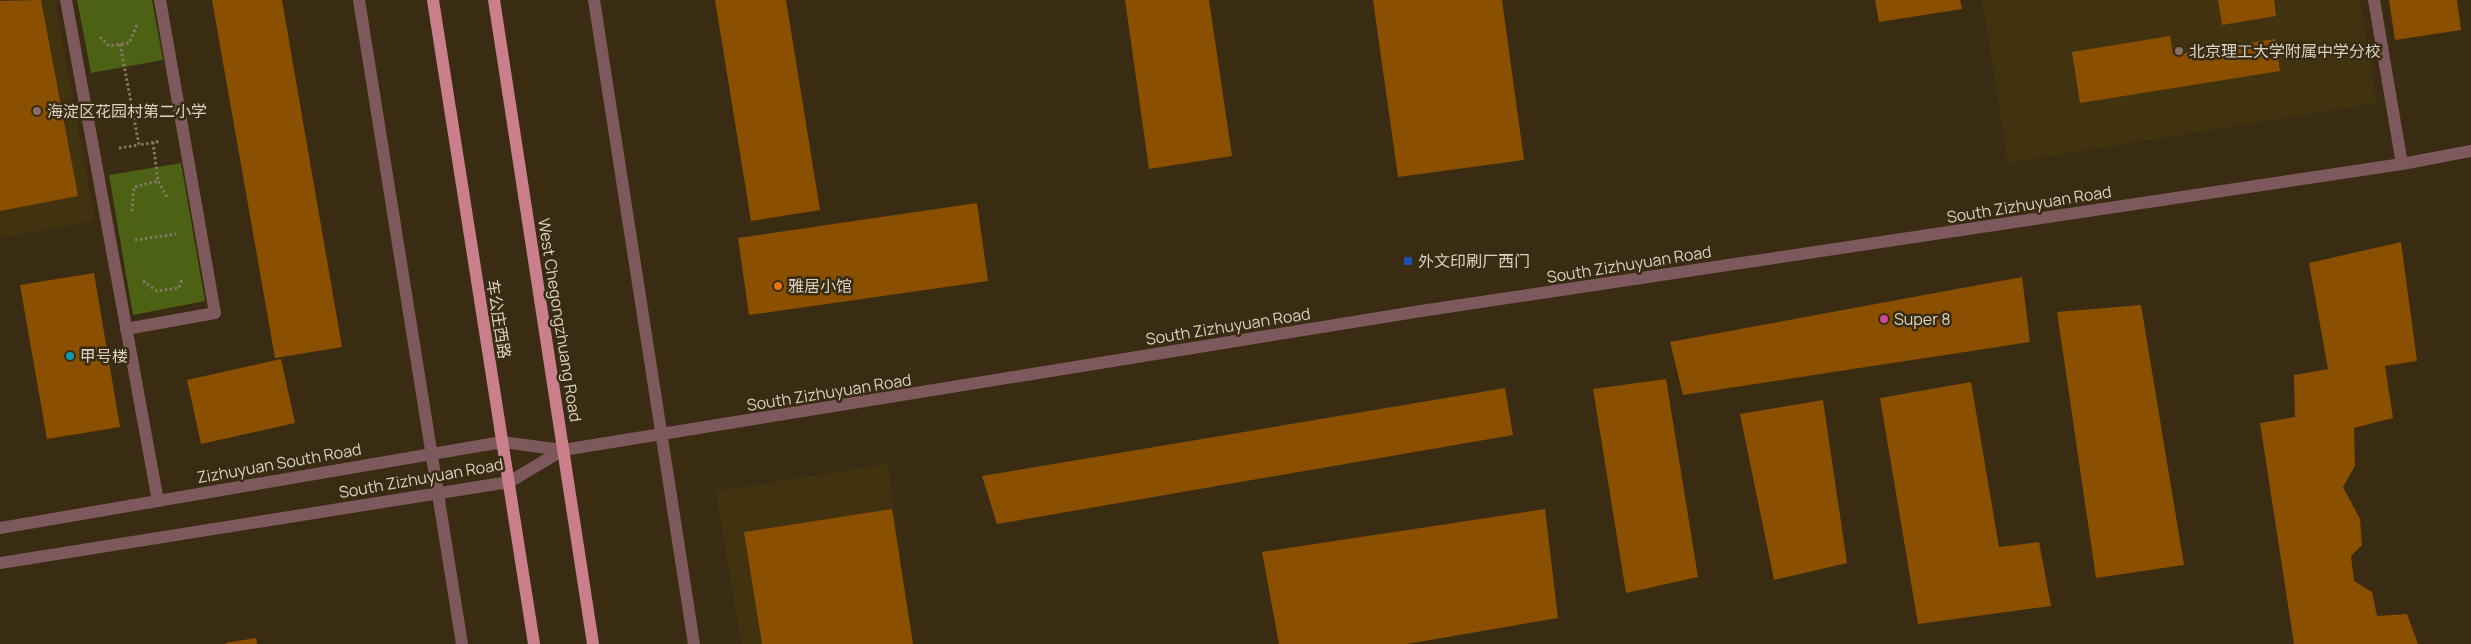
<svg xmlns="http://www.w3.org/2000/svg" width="2471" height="644" font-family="Manrope,'Noto Sans SC',sans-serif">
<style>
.built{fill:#423310}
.green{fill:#4c6114}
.building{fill:#8b4f00}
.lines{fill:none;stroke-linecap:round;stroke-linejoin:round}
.path{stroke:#827762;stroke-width:3;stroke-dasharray:2.5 2.5;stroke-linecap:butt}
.minor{stroke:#7d585d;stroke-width:12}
.tertiary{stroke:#7d585d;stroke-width:12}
.primary{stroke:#cb7f8a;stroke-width:12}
.education-dot{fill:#8d6e63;stroke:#392c12;stroke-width:2}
.transit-dot{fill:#1a4fb4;stroke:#392c12;stroke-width:2}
.food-dot{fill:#e8710a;stroke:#392c12;stroke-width:2}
.hotel-dot{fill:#d1479c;stroke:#392c12;stroke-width:2}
.culture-dot{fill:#0f9aa8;stroke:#392c12;stroke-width:2}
.labels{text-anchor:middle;stroke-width:5;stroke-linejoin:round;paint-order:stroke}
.poi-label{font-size:16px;fill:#d9d1c2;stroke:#392c12;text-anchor:start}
.street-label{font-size:16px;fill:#d9d1c2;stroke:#392c12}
</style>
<rect width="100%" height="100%" fill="#392c12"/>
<!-- built -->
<g class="built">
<polygon points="0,0 55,0 95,221 0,238"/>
<polygon points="1982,0 2360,0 2377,103 2008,163"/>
<polygon points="888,464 911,644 741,644 716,491"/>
</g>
<!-- green -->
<g class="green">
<polygon points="77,0 152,0 163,60 91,73"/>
<polygon points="181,163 205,301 133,315 109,175"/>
</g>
<!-- building -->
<g class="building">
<polygon points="41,0 78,196 0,211 0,1"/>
<polygon points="212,0 282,0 342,347 275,358"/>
<polygon points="715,0 786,0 820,210 751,221"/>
<polygon points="1125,0 1209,0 1232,156 1149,169"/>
<polygon points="1373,0 1502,0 1524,160 1398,177"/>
<polygon points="1875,0 1960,0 1962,9 1879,22"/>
<polygon points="2218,0 2274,0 2276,16 2222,25"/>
<polygon points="2389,0 2457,0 2461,30 2395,40"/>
<polygon points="2170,36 2173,55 2275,39 2280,71 2080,103 2072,52"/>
<polygon points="977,203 988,281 749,315 738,238"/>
<polygon points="2401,242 2417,361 2385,366 2393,418 2354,428 2355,466 2343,487 2360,519 2362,545 2351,556 2354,581 2372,592 2377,616 2407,614 2418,644 2294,644 2260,423 2295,417 2294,375 2328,369 2309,263"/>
<polygon points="94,273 120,427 47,439 20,285"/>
<polygon points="2022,277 2030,342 1683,395 1670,342"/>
<polygon points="2141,305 2184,565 2096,578 2057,312"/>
<polygon points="281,359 295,423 201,444 187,380"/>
<polygon points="1666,379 1698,577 1626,593 1593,389"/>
<polygon points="1971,382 1999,547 2039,542 2051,606 1918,624 1880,398"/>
<polygon points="1505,388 1513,435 997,524 982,476"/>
<polygon points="1823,400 1847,563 1774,580 1740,414"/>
<polygon points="892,509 913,644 762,644 744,532"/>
<polygon points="1545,509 1558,618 1407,644 1279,644 1262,552"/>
<polygon points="256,638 257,644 226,644 225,643"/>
</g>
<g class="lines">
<!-- path -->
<g class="path">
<polyline points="100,37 109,46 129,43 138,23"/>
<polyline points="120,44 139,145 161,141"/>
<polyline points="153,142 158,181 167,197"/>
<polyline points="119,148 139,145"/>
<polyline points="132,211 134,187 158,181"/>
<polyline points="135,240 176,234"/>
<polyline points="143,281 157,291 179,288 182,279"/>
</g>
<!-- minor -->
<g class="minor">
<polyline points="66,0 158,501"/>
<polyline points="2374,0 2402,164"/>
<polyline points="126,329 215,313 160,0"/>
</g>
<!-- tertiary -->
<g class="tertiary">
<polyline points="359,0 462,644"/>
<polyline points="594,0 694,644"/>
<polyline points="0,528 502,442 563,450 1421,311 2402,164 2471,151"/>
<polyline points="0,563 509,482 563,450"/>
</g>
<!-- primary -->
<g class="primary">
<polyline points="433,0 534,644"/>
<polyline points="494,0 593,644"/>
</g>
</g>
<!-- markers -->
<g class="education-dot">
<circle cx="2179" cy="51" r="5"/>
<circle cx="37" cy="111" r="5"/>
</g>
<rect class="transit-dot" x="1403" y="256" width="10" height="10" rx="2.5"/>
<circle class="food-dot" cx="778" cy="286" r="5"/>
<circle class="hotel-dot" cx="1884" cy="319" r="5"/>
<circle class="culture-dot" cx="70" cy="356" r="5"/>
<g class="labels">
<!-- poi labels -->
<g class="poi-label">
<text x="2189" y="57">北京理工大学附属中学分校</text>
<text x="47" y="117">海淀区花园村第二小学</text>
<text x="1418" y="267">外文印刷厂西门</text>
<text x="788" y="292">雅居小馆</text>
<text x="1894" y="325">Super 8</text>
<text x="80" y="362">甲号楼</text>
</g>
<!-- street labels -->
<g class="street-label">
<text transform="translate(2029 204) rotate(-9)" y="6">South Zizhuyuan Road</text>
<text transform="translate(1629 264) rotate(-9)" y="6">South Zizhuyuan Road</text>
<text transform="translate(499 319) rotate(81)" y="6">车公庄西路</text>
<text transform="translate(560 320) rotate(81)" y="6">West Chegongzhuang Road</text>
<text transform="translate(1228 326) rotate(-9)" y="6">South Zizhuyuan Road</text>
<text transform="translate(829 392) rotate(-9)" y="6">South Zizhuyuan Road</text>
<text transform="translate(279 463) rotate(-10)" y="6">Zizhuyuan South Road</text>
<text transform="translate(421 478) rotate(-10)" y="6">South Zizhuyuan Road</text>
</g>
</g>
</svg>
